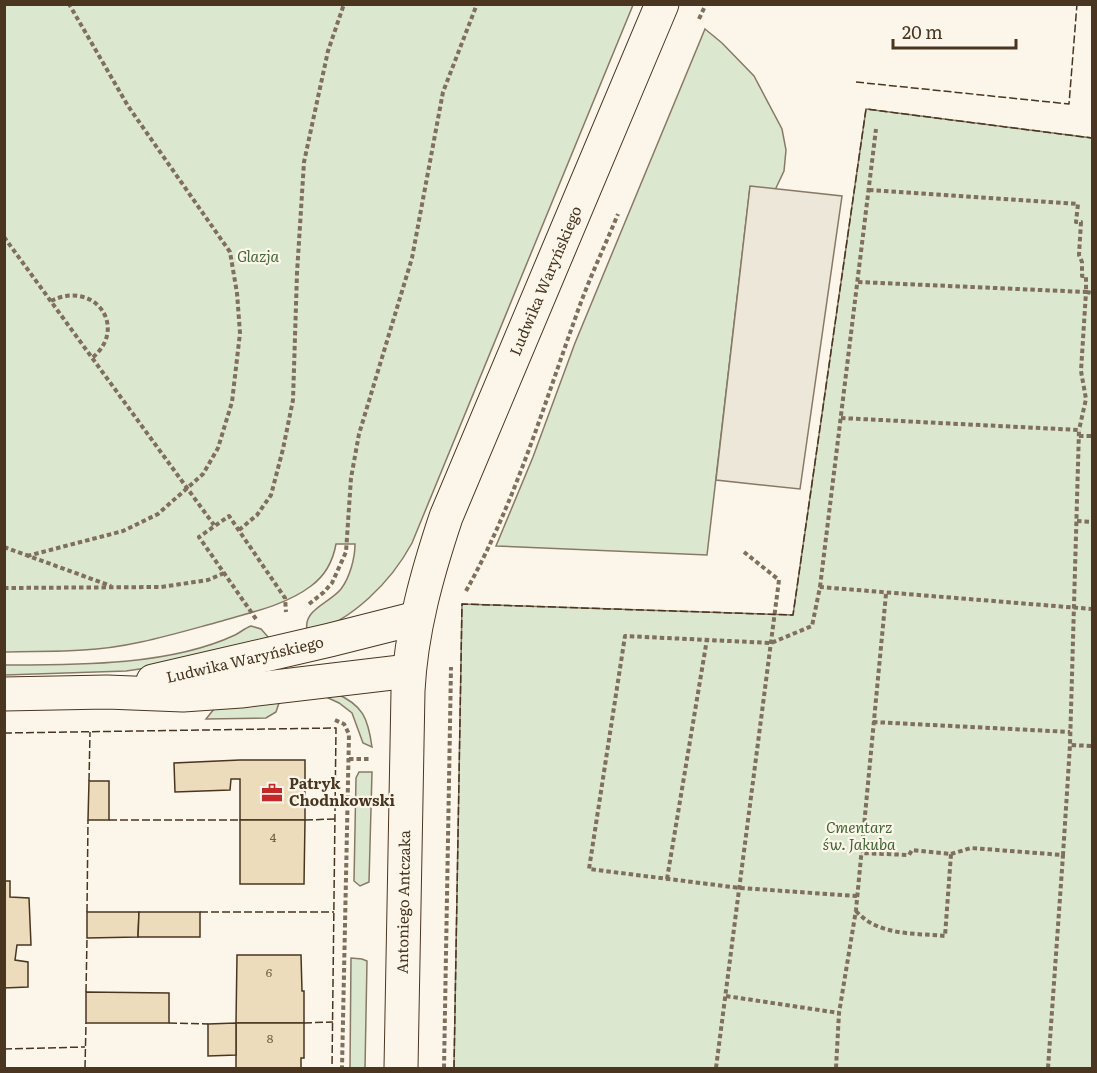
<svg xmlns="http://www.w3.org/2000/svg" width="1097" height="1073" font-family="Literata,serif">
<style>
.green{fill:#dce7d0;stroke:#887966;stroke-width:1.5}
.parking{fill:#ede7d9;stroke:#887966;stroke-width:1.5}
.building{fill:#ecdcbc;stroke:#4a3520;stroke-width:1.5}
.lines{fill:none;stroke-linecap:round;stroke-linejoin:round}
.minor-casing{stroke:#4a3520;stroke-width:35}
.tertiary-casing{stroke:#4a3520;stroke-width:35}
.path{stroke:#7f6f5c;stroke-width:4;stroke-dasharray:4.5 3;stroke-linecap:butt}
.minor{stroke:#fbf6e9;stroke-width:33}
.tertiary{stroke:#fbf6e9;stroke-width:33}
.fence{stroke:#4a3520;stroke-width:1.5;stroke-dasharray:8 3;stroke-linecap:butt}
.labels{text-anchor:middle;stroke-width:4.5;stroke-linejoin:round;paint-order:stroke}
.number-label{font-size:12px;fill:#725f47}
.park-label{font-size:15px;font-style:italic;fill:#436837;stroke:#fbf6e9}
.street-label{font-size:15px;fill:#4a3520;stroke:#fbf6e9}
.poi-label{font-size:15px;font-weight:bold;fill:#4a3520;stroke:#fbf6e9;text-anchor:start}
</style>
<rect width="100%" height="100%" fill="#fbf6e9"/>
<!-- green -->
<g class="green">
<path d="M 4,5 L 633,5 L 412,543 C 391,582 352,621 308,634 C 300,610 329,604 341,589 C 350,577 355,558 355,544 L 336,544 C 333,561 326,575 311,586 C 286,605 252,612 222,621 C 177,633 130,648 83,650 C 57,652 30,651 5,652 Z"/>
<polygon points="705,29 722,43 754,76 782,129 786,150 784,171 775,190 750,187 707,555 496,546 533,457 575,343"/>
<polygon points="866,109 1092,138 1092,1068 454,1068 462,604 793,615"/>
<path d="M 251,626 L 261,629 L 269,638 L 188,662 L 126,671 L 5,675 L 4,665 C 76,665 169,666 235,635 C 241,632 245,628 251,626 Z"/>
<path d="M 335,693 C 363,705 368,718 372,747 L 363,743 L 352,713 L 339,703 L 326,697 Z"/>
<polygon points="280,700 276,712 266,718 206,719 218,704"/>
<polygon points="359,772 372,772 369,882 360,886 354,881 356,778"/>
<polygon points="351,958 362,959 367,961 365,1068 350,1068"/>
</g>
<!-- parking -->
<polygon class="parking" points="750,186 842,196 800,489 716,480"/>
<!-- building -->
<g class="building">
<polygon points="240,760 305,760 305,820 240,820 240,779 231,779 230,790 175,792 174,763"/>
<polygon points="89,781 109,781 109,820 88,820"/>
<polygon points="240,820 305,820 304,884 240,884"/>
<polygon points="4,881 10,881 10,897 29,898 31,945 17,945 15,960 28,962 28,987 4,988"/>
<polygon points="87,912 139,912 138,937 87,938"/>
<polygon points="139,912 200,912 200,937 138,937"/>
<polygon points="237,955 301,955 302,991 304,991 304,1023 236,1023"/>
<polygon points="86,992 169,993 169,1023 86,1023"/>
<polygon points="236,1023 304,1023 304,1058 301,1058 301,1068 236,1068"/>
<polygon points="236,1023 236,1055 208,1056 208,1024"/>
</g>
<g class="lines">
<defs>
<g id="minor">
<polyline points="153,681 330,640 417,618"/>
<polyline points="4,694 107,692 183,695 241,691 409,671"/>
</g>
<path id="tertiary" d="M 401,1068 L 408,691 C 411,631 427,574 446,517 L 662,4"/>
</defs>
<!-- minor casing -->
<use href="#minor" class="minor-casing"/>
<!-- tertiary casing -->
<use href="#tertiary" class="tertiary-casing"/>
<!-- path -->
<g class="path">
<polyline points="699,19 706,4"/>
<polyline points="869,190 1078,204 1076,222 1081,222 1079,255 1082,262 1082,276 1086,276 1086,292 1092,293"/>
<polyline points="4,237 214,525"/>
<polyline points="858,282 1086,292 1081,371 1086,399 1079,430"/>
<path d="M 51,301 C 95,279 129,328 92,358"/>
<polyline points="841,418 1079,430 1070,745"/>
<polyline points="1079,436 1092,436"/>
<polyline points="1077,521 1092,522"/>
<polyline points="239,530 257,515 271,495 283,449 293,400 297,273 304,162 328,51 344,4"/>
<polyline points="4,547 111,586"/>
<polyline points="27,556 123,531 158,514 203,474 218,448 232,402 240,333 237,293 230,252 128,106 69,4"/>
<polyline points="820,587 876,129"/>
<polyline points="4,588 161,587 208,580 224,573"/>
<path d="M 466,591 C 514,505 543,408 576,316 C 588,281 604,248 618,214"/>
<polyline points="309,604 324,592 332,583 346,552 351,478 359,434 412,258 443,92 477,4"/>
<polyline points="256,619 199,537 229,516 285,598 286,612"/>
<polyline points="335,720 344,724 349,734 342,1068"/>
<polyline points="873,722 1070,732"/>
<polyline points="349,759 369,759"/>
<polyline points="951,854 971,848 1063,855 1070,745 1092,746"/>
<polyline points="667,879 707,639"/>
<polyline points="857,896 740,888 589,869 625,636 771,643 812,626 820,587 1092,609"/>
<path d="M 856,911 C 878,936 914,933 945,936 L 951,854 L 912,850 L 909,855 L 861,853"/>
<polyline points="726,996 839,1013"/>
<polyline points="444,1068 451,667"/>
<polyline points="716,1068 779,580 744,552"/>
<polyline points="836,1068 839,1013 856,910 886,594"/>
<polyline points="1048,1068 1063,855"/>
</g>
<!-- minor -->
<use href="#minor" class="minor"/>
<!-- tertiary -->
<use href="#tertiary" class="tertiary"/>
<!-- fence -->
<g class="fence">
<polyline points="856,82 1069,104 1077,4"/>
<polyline points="4,733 336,728 332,1068"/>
<polyline points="89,781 90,732"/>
<polyline points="109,820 240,820"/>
<polyline points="305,820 335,819"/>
<polyline points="87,912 88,820"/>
<polyline points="200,912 334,912"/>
<polyline points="86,992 87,938"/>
<polyline points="169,1023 208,1024"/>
<polyline points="304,1023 333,1022"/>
<polyline points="4,1049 85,1047"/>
<polyline points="85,1068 86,1023"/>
<polyline points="454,1068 462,604 793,615 866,109 1092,138"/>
</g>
</g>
<!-- icons -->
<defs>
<symbol id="office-bare" viewBox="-9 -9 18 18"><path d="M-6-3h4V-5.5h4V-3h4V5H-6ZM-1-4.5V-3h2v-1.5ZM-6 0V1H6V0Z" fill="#c62828" stroke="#fbf6e9" stroke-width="2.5" paint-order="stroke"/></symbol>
</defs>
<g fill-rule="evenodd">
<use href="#office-bare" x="257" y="778" width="30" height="30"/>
</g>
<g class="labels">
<!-- number labels -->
<g class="number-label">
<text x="273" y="842">4</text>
<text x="269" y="977">6</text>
<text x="270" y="1043">8</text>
</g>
<!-- park labels -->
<g class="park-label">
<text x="258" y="262">Glazja</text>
<text x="859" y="833">Cmentarz<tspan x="859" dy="17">św. Jakuba</tspan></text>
</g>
<!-- street labels -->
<g class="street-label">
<text transform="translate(546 281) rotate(-67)" y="5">Ludwika Waryńskiego</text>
<text transform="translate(245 660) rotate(-13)" y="5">Ludwika Waryńskiego</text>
<text transform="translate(404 902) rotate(-89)" y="5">Antoniego Antczaka</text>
</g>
<!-- poi labels -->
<g class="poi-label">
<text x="289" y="789">Patryk<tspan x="289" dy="17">Chodnkowski</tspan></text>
</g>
</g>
<!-- border -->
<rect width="1097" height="1073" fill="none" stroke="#4a3520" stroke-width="12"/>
<!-- scale -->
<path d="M893 39v9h123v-9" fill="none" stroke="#4a3520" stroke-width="3"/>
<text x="902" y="39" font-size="18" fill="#4a3520" stroke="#fbf6e9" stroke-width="4.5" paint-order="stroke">20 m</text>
</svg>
